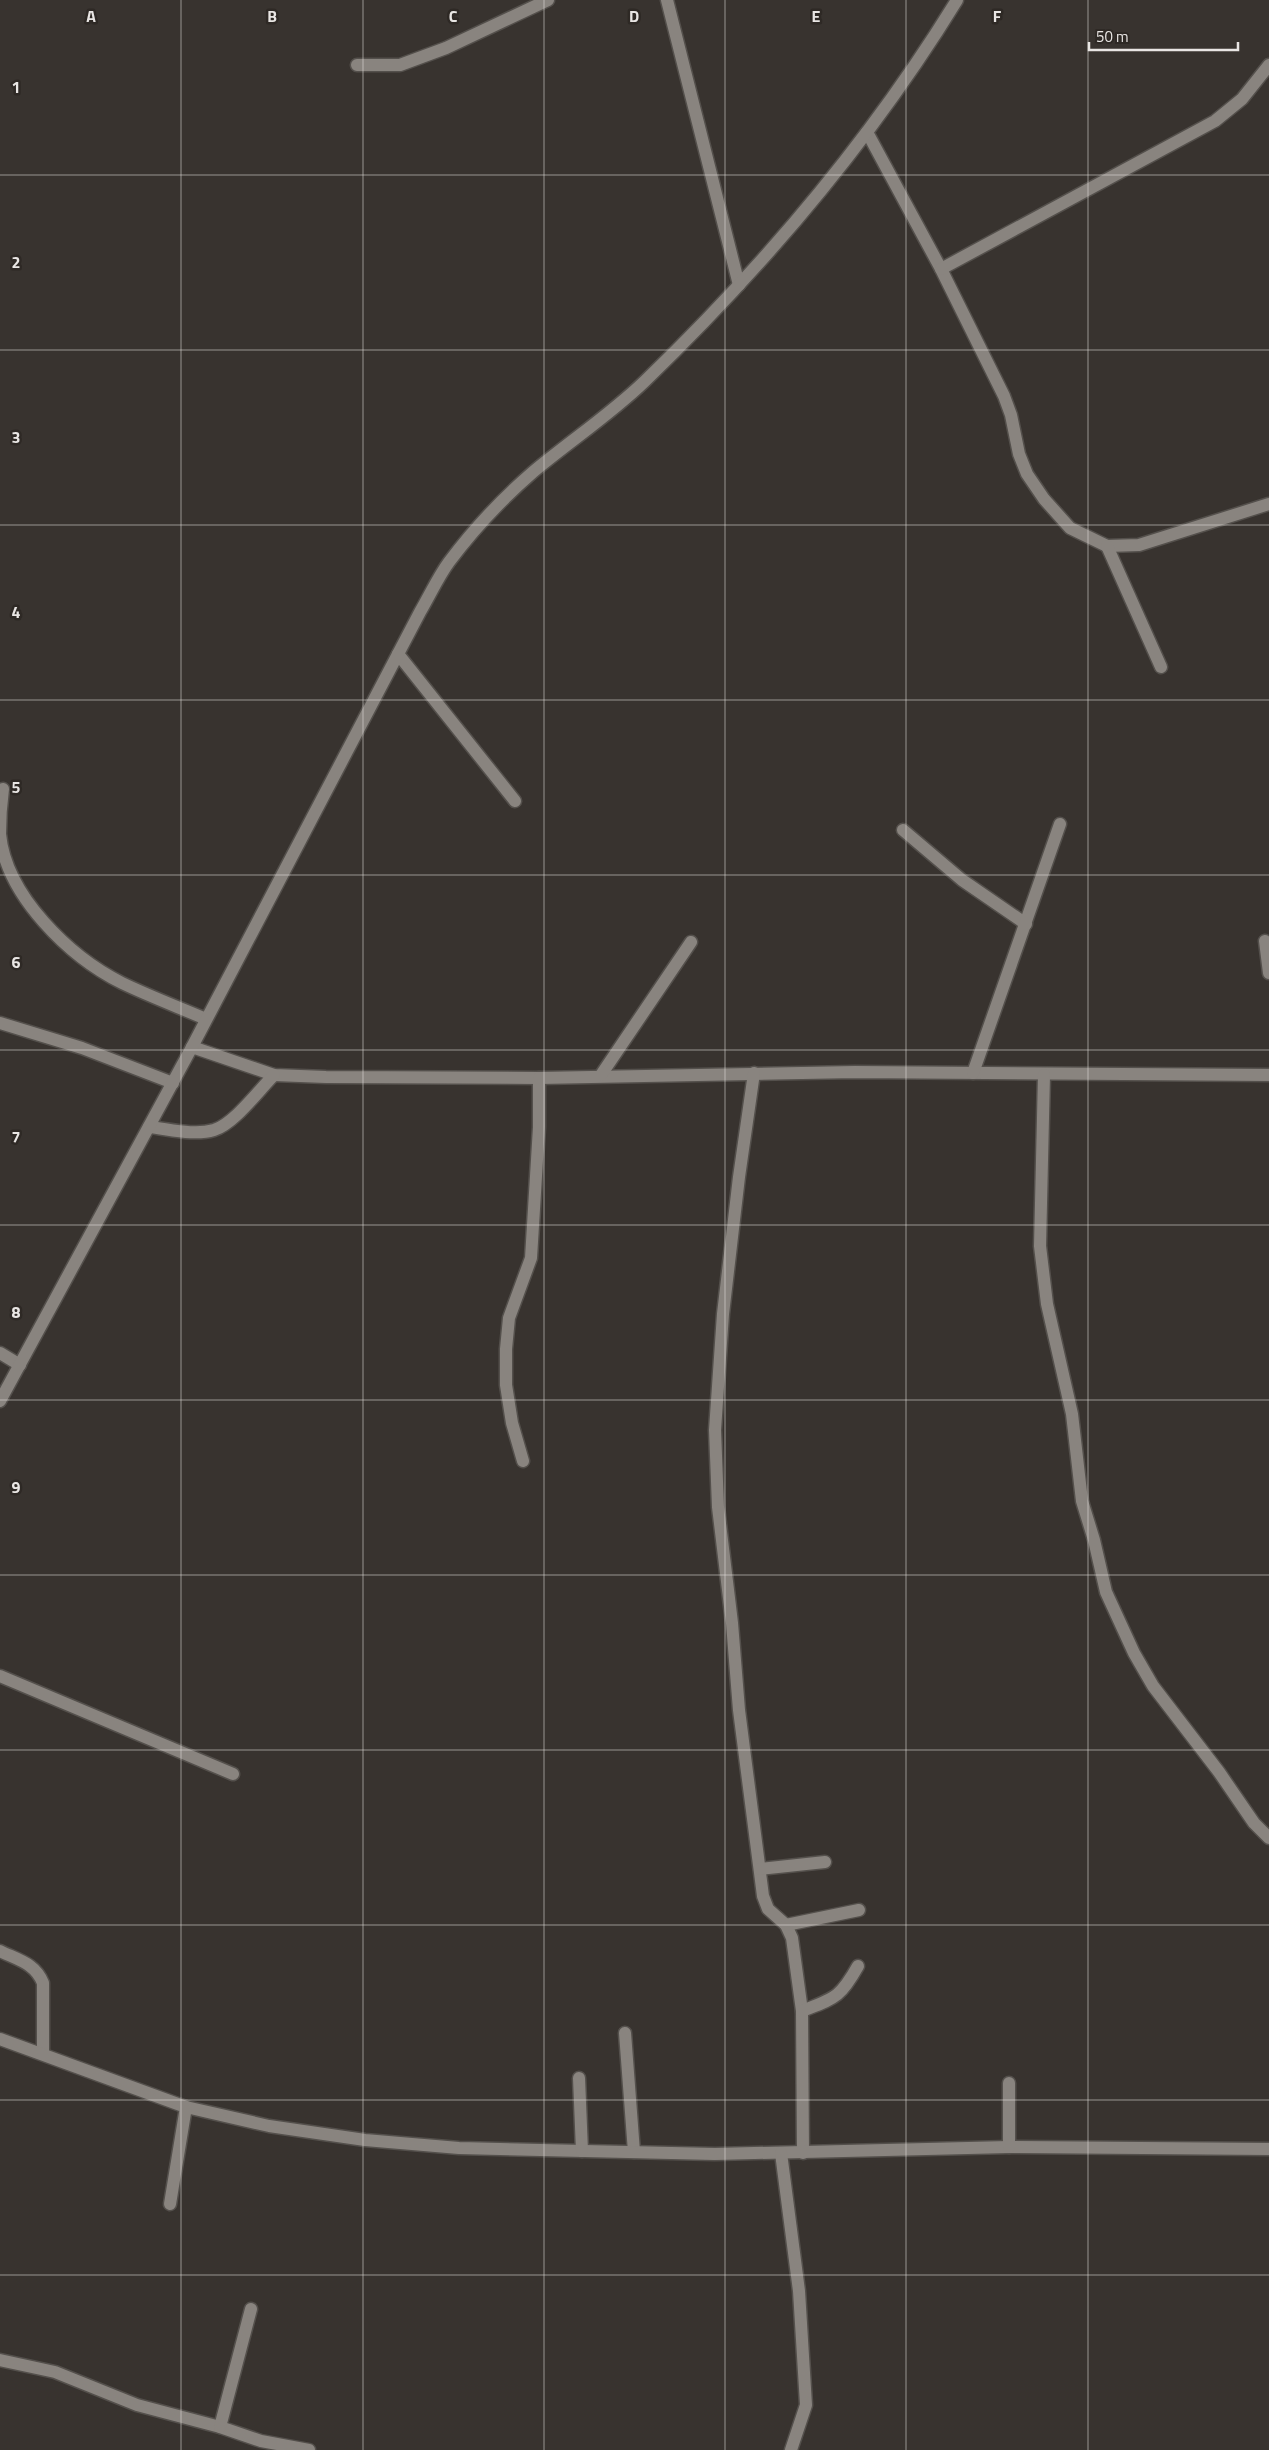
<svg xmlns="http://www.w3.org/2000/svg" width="1269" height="2450" font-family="'Titillium Web',sans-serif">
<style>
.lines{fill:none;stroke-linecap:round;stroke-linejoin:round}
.minor-casing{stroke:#54504c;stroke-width:15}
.minor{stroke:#89847f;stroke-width:12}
.grid{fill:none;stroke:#e9e6e4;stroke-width:1;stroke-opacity:0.55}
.grid-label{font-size:16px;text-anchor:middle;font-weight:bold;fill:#e9e6e4;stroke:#2e2925;stroke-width:5;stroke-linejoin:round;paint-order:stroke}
</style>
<rect width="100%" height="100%" fill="#38332f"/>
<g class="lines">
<defs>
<g id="minor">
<polyline points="667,0 739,285"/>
<polyline points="357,65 400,65 446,48 548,0"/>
<polyline points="867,132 941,269 1004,396 1011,415 1019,454 1027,474 1044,499 1070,528 1107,546 1139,545 1269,504"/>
<polyline points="941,269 1215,121 1242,99 1269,65"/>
<polyline points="1107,546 1161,667"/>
<polyline points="398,654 515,801"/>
<path d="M 3,789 C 1,804 0,819 0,834 C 6,896 70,957 122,983 C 149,996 178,1007 206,1019"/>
<polyline points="903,830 962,880 1026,924"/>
<polyline points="1265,941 1269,973"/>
<polyline points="0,1023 82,1048 173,1083"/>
<polyline points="192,1047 274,1075 326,1077 539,1078 855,1072 1269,1075"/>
<polyline points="754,1073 739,1177 723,1314 715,1430 718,1507 732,1623 739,1710 763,1896 768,1909 786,1925 792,1938 802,2011 803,2153"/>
<polyline points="973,1073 1060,824"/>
<polyline points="601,1075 691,942"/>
<polyline points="1044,1075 1040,1246 1047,1304 1072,1414 1082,1501 1094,1540 1106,1592 1134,1653 1153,1686 1219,1772 1254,1823 1269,1838"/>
<path d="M 149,1127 C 169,1129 194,1136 214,1130 C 234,1124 259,1090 274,1075"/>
<polyline points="0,1353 20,1365"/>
<path d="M 0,1401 L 192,1047 L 420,612 C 430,595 438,577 449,562 C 473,530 503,498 533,472 C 570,441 611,414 645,381 C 763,267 871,140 957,0"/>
<polyline points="523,1461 512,1423 506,1385 506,1349 509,1318 531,1258 539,1127 539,1078"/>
<polyline points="0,1676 233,1774"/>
<polyline points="760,1869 825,1862"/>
<polyline points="786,1925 859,1910"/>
<path d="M 0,1951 C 18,1960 35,1963 43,1983 L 43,2053"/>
<path d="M 802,2011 C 835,1998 840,1998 858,1966"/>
<polyline points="625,2033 634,2152"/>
<polyline points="0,2039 186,2107 269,2126 365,2140 459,2148 715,2154 1009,2147 1269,2149"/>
<polyline points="579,2078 582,2151"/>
<polyline points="1009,2147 1009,2083"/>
<polyline points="781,2153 799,2291 806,2405 791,2450"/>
<polyline points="170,2204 186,2107"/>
<polyline points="0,2360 55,2372 137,2405 220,2427 261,2441 309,2450"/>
<polyline points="220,2427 251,2309"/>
</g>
</defs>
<!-- minor casing -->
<use href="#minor" class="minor-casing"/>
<!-- minor -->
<use href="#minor" class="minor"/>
</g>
<!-- grid -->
<path class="grid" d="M 181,0 L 181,2450M 363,0 L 363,2450M 544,0 L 544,2450M 725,0 L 725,2450M 906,0 L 906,2450M 1088,0 L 1088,2450M 0,175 L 1269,175M 0,350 L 1269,350M 0,525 L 1269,525M 0,700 L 1269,700M 0,875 L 1269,875M 0,1050 L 1269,1050M 0,1225 L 1269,1225M 0,1400 L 1269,1400M 0,1575 L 1269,1575M 0,1750 L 1269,1750M 0,1925 L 1269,1925M 0,2100 L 1269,2100M 0,2275 L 1269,2275"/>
<g class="grid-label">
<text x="91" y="22">A</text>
<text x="272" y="22">B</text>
<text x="453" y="22">C</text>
<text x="634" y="22">D</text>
<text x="816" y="22">E</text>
<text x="997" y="22">F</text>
<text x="16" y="93">1</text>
<text x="16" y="268">2</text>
<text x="16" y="443">3</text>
<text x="16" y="618">4</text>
<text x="16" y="793">5</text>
<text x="16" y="968">6</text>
<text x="16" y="1143">7</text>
<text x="16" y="1318">8</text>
<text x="16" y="1493">9</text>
</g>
<!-- scale -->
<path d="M1089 42v8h149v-8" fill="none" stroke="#e9e6e4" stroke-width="2.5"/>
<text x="1096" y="42" font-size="15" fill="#e9e6e4" stroke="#2e2925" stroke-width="4" paint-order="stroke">50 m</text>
</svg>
